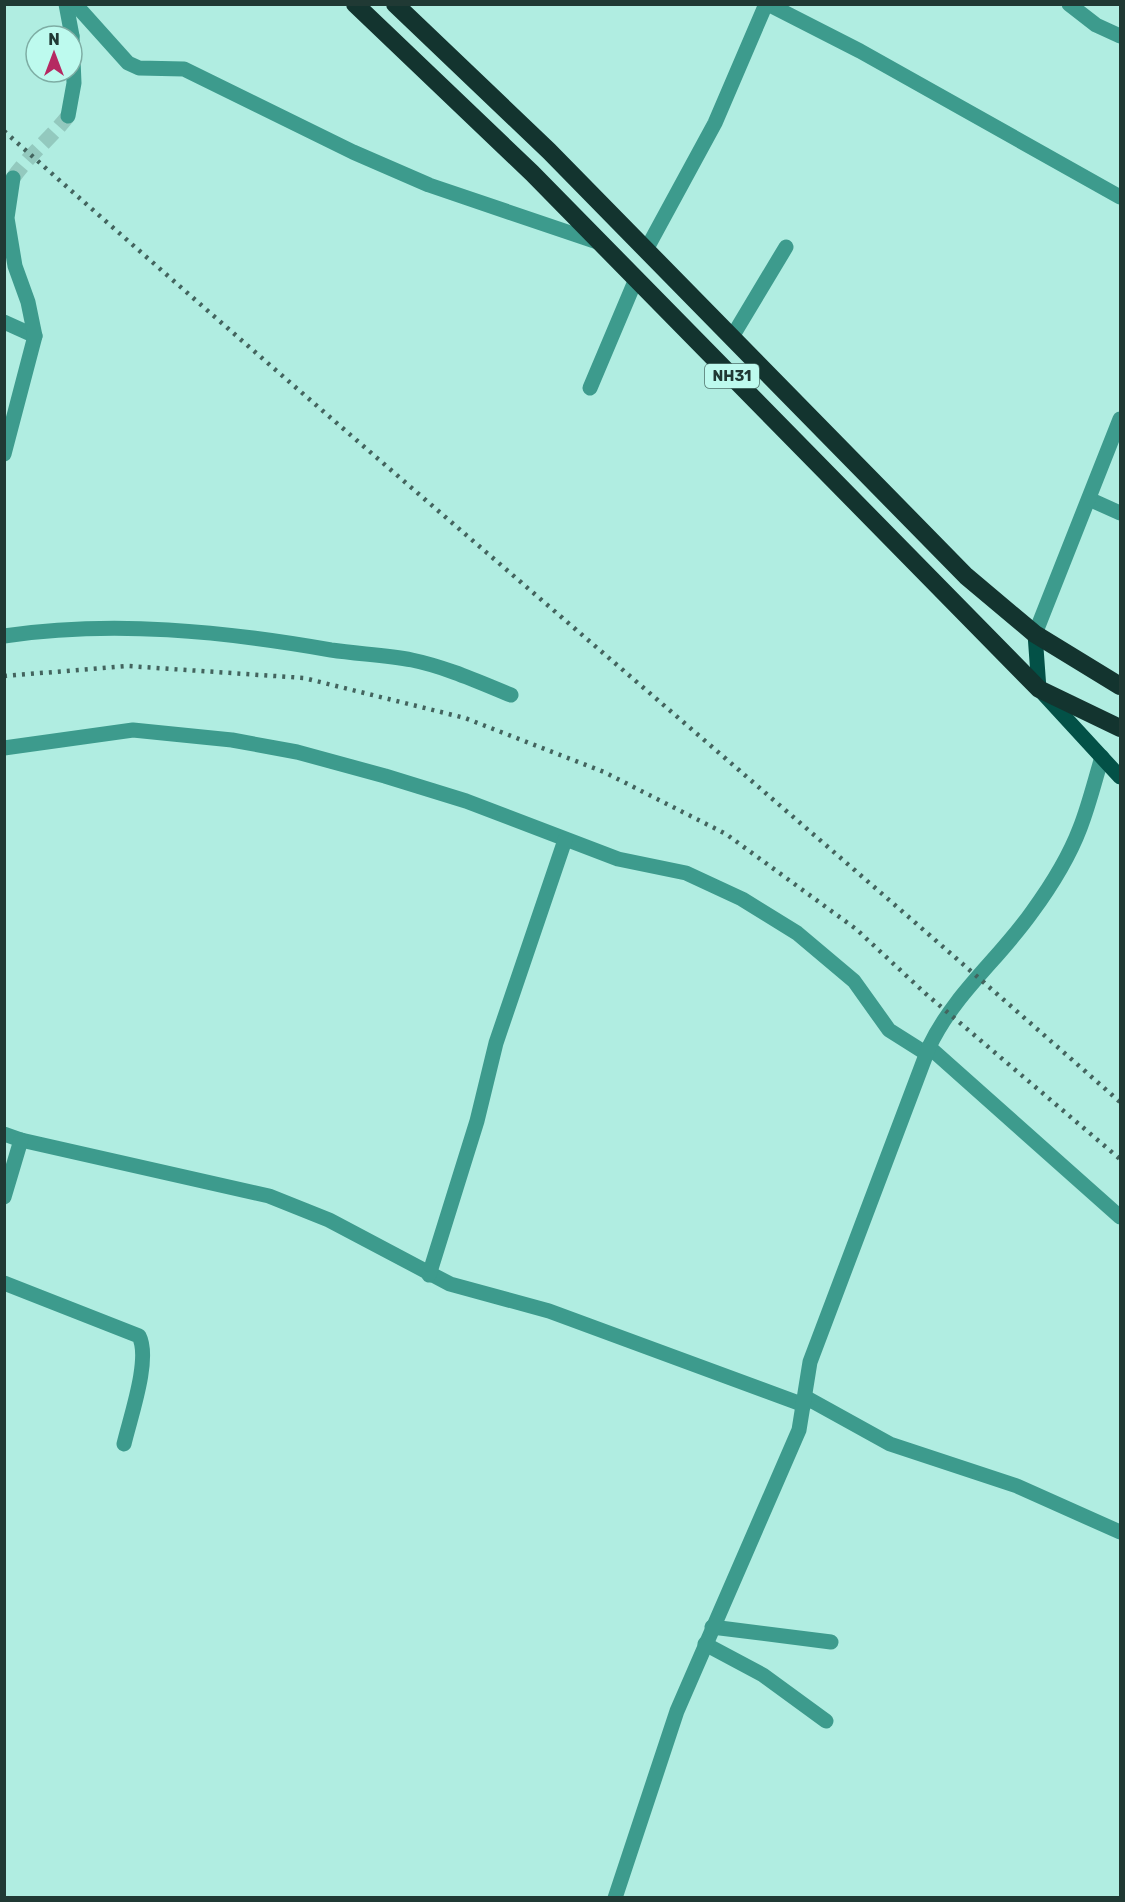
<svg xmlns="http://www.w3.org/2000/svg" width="1125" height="1902" font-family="Rubik,sans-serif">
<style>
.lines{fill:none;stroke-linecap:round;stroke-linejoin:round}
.minor-tunnel{stroke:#93c9be;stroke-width:15;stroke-dasharray:15 8;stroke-linecap:butt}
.minor{stroke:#3d9b8d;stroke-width:15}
.major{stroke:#035147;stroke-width:15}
.highway{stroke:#13342f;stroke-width:18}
.rail{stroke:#43645e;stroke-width:4.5;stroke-dasharray:3 6;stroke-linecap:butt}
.labels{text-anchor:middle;stroke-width:6;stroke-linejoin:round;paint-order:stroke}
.shield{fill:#bdfaee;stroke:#4f736c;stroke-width:1.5}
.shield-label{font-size:15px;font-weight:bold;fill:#203934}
</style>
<rect width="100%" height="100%" fill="#b0ede1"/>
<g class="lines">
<!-- minor-tunnel -->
<path class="minor-tunnel" d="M 13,178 C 29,155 51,138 68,116"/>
<!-- minor -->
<g class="minor">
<polyline points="66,4 72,36"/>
<polyline points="75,4 128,63 139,68 184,69 353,152 429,185 600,243"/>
<polyline points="768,4 860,51 1120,197"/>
<polyline points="1069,4 1096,25 1120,36"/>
<polyline points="68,116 74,83 72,36"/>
<polyline points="646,250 715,123 766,4"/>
<polyline points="4,322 35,336"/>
<polyline points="732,337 786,247"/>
<polyline points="590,388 636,279"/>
<polyline points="4,454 35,336 28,302 15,266 7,218 13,178"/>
<polyline points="1089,499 1120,513"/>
<polyline points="1035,634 1120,419"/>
<path d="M 4,636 C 113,620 223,631 331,650 C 358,654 386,655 412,660 C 446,667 479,682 511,695"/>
<polyline points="4,748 133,730 232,740 297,752 385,776 466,801 618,859 686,873 742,899 797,933 854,981 889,1030 927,1054"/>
<polyline points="929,1047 1120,1217"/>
<polyline points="4,1134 21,1140 269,1196 329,1220 450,1284 549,1311 804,1405"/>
<polyline points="4,1197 21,1140"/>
<polyline points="429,1275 477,1121 496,1043 565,840"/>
<path d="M 4,1283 L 139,1336 C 151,1359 130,1418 124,1444"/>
<polyline points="805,1397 890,1444 1017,1486 1120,1532"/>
<polyline points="712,1627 831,1642"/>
<polyline points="705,1644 763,1675 826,1721"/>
<path d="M 615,1898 L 677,1711 L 799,1430 L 810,1362 L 929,1047 C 954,994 999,959 1032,912 C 1051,886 1069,857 1080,828 C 1089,805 1095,780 1102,757"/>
</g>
<!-- major -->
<polyline class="major" points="1035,634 1039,689 1120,777"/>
<!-- highway -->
<g class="highway">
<polyline points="355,4 532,173 1039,689 1120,728"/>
<polyline points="395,4 549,151 966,576 1035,634 1120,686"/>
</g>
<!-- rail -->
<g class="rail">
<path d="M 4,131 C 372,459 751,776 1120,1102"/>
<polyline points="4,676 128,666 304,678 465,718 604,772 726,834 856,929 926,994 1120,1159"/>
</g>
</g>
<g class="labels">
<!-- shield labels -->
<rect class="shield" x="705" y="364" width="54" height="24" rx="4.5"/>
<g class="shield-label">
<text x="732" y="381">NH31</text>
</g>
</g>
<!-- border -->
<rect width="1125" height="1902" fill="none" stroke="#203934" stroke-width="12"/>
<!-- north arrow -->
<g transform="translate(54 54)"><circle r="28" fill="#bdfaee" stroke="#7eada4" stroke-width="1.5"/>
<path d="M0-4.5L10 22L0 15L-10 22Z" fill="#b52962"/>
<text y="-9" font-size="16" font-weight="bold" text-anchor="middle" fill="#203934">N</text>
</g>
</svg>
